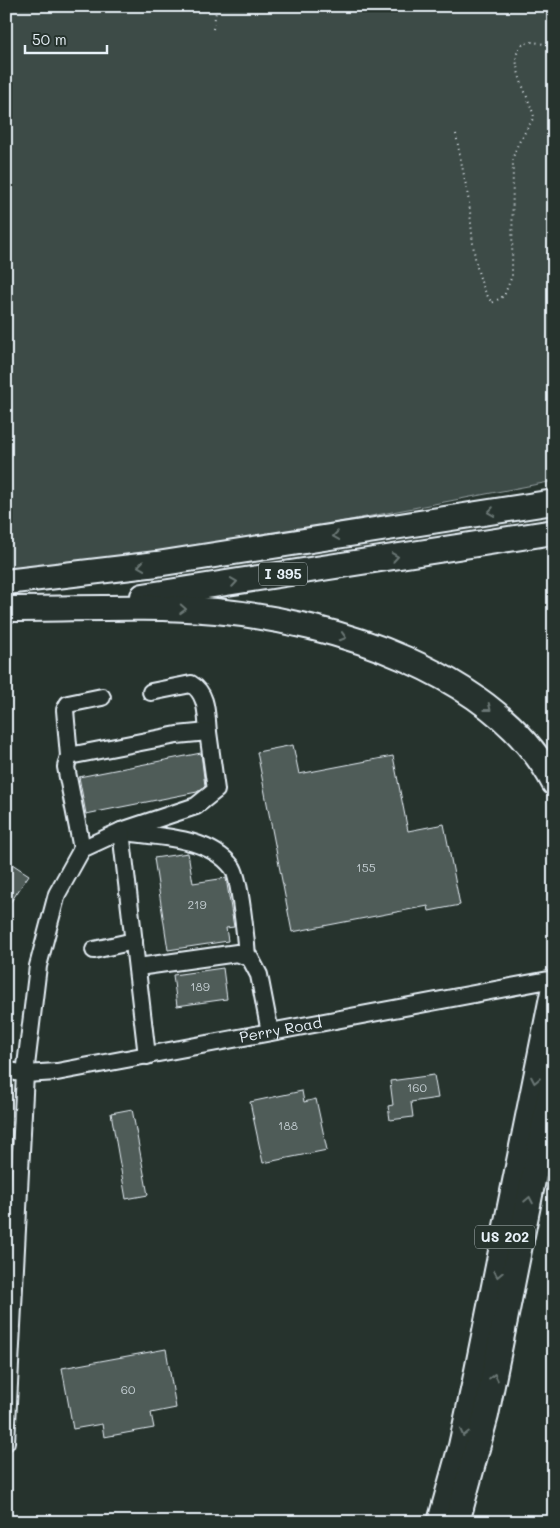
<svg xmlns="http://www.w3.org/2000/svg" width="560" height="1528" font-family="Mali,sans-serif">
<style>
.green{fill:#3e4b47;stroke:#939ea0}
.building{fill:#505c59;stroke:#e8f1f8}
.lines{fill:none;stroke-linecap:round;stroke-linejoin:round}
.minor-casing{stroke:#e8f1f8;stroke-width:20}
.highway-casing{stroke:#e8f1f8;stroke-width:28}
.path{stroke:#e8f1f8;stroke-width:2;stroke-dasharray:1 4;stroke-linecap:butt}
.minor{stroke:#26332d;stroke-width:16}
.highway{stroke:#26332d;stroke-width:24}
.oneway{stroke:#6a7674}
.labels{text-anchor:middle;stroke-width:5;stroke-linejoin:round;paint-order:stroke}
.number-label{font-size:12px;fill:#c2ccd0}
.shield{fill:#26332d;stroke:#aeb8bb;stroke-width:1}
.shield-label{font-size:14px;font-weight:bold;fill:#e8f1f8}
.street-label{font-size:15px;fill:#e8f1f8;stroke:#26332d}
</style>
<rect width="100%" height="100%" fill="#26332d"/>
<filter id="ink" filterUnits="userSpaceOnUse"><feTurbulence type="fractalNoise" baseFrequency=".02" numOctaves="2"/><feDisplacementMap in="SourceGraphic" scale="10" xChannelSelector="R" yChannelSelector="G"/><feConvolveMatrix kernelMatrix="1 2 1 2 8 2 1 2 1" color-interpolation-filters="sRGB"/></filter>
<g filter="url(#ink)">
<!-- green -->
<polygon class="green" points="6,6 554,6 554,481 178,553 6,570"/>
<!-- building -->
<g class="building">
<polygon points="293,745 299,774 393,756 408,831 444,824 460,905 429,911 428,906 292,932 257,752"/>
<polygon points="201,753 205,786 197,792 86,814 79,777"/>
<polygon points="188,853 193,883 226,878 234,927 226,928 228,941 168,950 154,858"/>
<polygon points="12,864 29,875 6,909 6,873"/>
<polygon points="223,968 227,999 177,1006 173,975"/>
<polygon points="434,1075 438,1098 411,1102 413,1117 390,1120 388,1106 393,1105 390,1081"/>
<polygon points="302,1091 304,1102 316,1099 327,1150 263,1163 250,1102"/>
<polygon points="132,1109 148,1195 126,1199 111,1113"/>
<polygon points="166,1349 176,1408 151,1413 154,1428 104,1437 102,1424 73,1429 62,1368"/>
</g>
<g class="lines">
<defs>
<g id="minor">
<path d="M 151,692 L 191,684 C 208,694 206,715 208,732"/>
<polyline points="69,756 65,710 68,704 102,697"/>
<path d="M 125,832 C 160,837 209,837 232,867 C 240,876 246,942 247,957"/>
<polyline points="82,849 66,767 69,756 177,735 208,732 216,790 196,806 121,831"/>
<polyline points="94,950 134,941"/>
<polyline points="138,967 237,953 250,958 259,975 270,1032"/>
<path id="s1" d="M 6,1070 L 25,1074 L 57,1072 L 554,979"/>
<polyline points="6,1442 25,1074 38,966 57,894 82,849 121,831 147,1056"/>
</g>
<g id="highway">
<polyline points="6,582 157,564 554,502"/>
<polyline points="143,596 554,532"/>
<path d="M 12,609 C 80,609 148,605 216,611 C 333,622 495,672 554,783"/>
<polyline points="440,1522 461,1446 475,1381 554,987"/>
<polyline points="457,1522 486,1415 554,1075"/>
</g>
</defs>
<!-- minor casing -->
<use href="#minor" class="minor-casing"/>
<!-- highway casing -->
<use href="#highway" class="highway-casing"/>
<!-- path -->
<g class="path">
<polyline points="213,29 217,6"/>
<path d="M 456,134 C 460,157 465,179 469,202 C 473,236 472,274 492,303 L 504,296 L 512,276 L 513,157 L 518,144 L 534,117 C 531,100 498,46 531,42 C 538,42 546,45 554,46"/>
</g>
<!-- minor -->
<use href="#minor" class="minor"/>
<!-- highway -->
<use href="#highway" class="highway"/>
</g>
<!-- one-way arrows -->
<defs><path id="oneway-chevron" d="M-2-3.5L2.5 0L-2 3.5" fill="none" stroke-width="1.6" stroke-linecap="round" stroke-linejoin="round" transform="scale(1.25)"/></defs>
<g class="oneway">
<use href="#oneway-chevron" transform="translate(491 512) rotate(171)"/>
<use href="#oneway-chevron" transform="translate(336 536) rotate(171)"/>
<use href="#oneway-chevron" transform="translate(395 557) rotate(-9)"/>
<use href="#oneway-chevron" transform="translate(141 566) rotate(172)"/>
<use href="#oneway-chevron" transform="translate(234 582) rotate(-9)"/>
<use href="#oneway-chevron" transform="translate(183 609) rotate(3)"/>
<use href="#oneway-chevron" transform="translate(343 637) rotate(17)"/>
<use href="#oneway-chevron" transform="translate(488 708) rotate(38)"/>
<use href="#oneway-chevron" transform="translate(535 1080) rotate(101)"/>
<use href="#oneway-chevron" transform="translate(529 1200) rotate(-79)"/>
<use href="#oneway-chevron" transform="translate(498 1274) rotate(101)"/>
<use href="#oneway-chevron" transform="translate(494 1377) rotate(-78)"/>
<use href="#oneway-chevron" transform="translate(464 1433) rotate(103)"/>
</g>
</g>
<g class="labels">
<!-- number labels -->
<g class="number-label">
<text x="366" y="872">155</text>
<text x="197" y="909">219</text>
<text x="200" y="991">189</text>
<text x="417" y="1092">160</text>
<text x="288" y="1130">188</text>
<text x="128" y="1394">60</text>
</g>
<!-- shield labels -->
<g class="shield">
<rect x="259" y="562.5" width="48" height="23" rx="4"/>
<rect x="475" y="1225.5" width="60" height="23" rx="4"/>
</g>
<g class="shield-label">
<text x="283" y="579">I 395</text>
<text x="505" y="1242">US 202</text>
</g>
<!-- street labels -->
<g class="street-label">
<text dy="5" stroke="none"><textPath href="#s1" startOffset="279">Perry Road</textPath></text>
</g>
</g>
<!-- margin -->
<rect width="560" height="1528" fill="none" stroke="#26332d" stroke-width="25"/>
<rect x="12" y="12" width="535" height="1503" fill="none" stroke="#e8f1f8" stroke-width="2" filter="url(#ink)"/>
<!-- scale -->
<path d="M25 45v8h82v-8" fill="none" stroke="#e8f1f8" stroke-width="2.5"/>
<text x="32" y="45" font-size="15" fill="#e8f1f8" stroke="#26332d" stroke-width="4" paint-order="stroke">50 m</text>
</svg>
